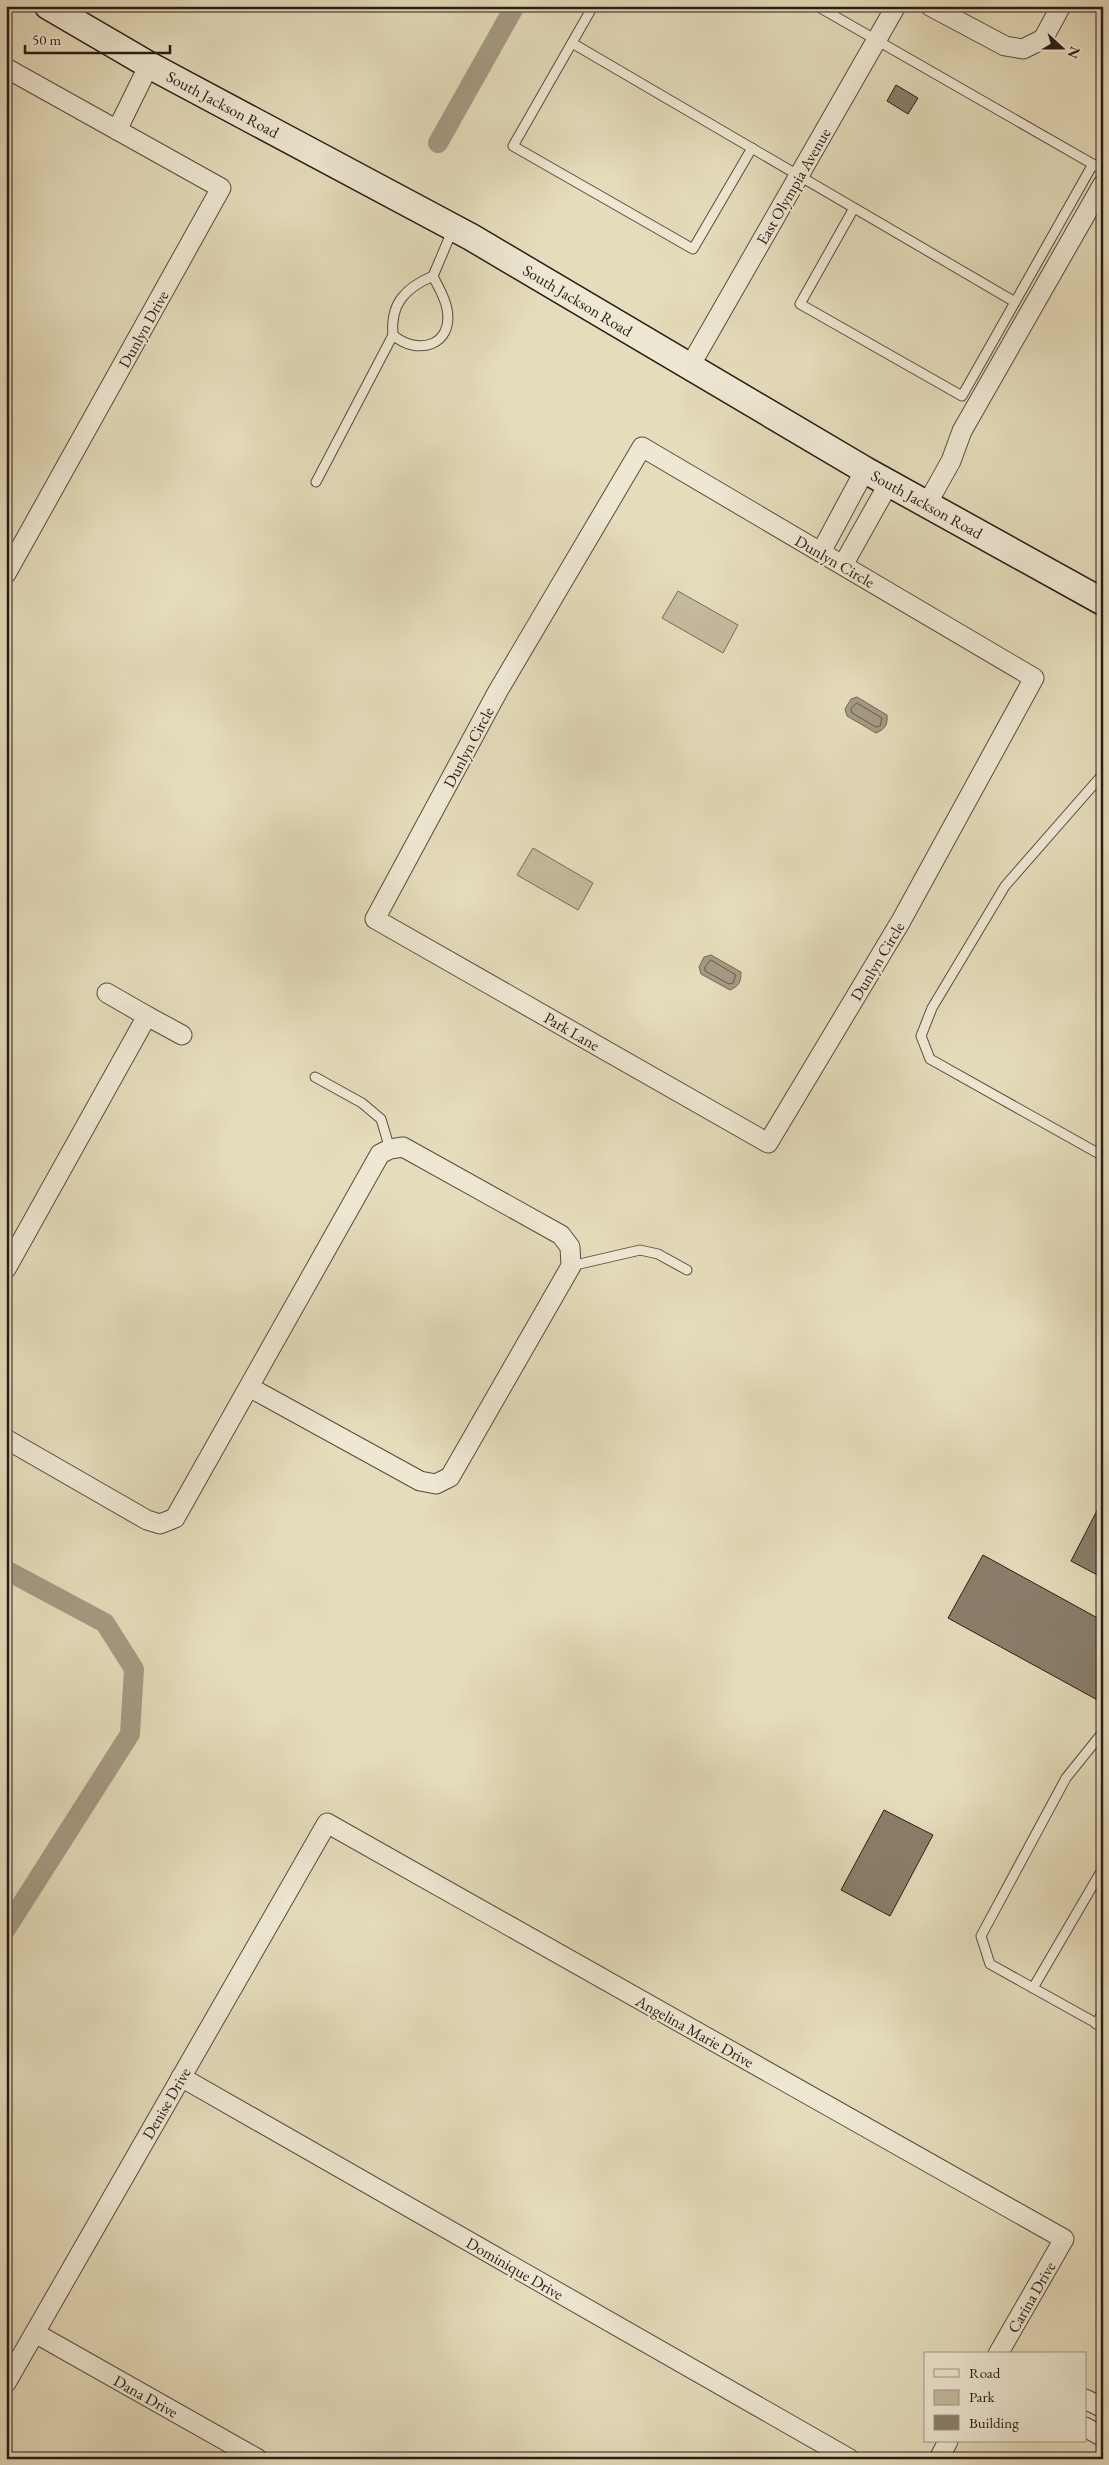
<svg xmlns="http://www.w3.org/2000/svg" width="1109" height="2465" font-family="'EB Garamond',serif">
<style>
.green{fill:#c5bb9f;stroke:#766b5a}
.water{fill:#a59a83;stroke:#736757}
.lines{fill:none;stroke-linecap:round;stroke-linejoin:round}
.shore{stroke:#665a4c;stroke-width:1}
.canal{stroke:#a59a83;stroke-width:20}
.building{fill:#8a7f6c;stroke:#281b16}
.lane-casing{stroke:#574b3f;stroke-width:11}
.street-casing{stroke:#574b3f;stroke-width:21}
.secondary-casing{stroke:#281b16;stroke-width:29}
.lane{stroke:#eee8d3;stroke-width:9}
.street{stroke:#eee8d3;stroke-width:19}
.secondary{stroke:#eee8d3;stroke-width:26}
.labels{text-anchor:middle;stroke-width:4;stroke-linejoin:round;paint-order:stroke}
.street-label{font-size:16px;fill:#281b16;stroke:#eee8d3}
</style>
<rect width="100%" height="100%" fill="#e5dcbb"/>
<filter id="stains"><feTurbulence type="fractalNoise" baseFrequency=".004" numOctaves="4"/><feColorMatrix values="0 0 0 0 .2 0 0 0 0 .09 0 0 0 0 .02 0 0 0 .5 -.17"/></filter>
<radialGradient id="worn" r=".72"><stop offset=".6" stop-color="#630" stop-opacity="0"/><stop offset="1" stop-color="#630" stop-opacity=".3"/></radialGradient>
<!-- green -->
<g class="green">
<polygon points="678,591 738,625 723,653 662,618"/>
<polygon points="533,848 593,883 578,910 517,875"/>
</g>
<!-- water -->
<g class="water">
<path d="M 857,697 L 887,715 C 888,725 885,729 876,733 L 847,716 L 845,709 L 851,699 Z"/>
<path d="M 711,955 L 741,972 C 741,982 739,986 730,990 L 701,974 L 699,967 L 704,957 Z"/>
</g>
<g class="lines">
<!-- shore -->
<g class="shore">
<polygon points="857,703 882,718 880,726 876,727 852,713 851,709"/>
<polygon points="711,960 736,975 733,983 729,984 705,971 705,967"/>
</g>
<!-- canal -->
<g class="canal">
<polyline points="438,143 515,6"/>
<polyline points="6,1570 105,1623 134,1669 130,1734 6,1929"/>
</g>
</g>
<!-- building -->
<g class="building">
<polygon points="896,85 918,98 908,114 887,101"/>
<polygon points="1103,1499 1103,1578 1071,1561"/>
<polygon points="983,1555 1103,1621 1103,1703 948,1618"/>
<polygon points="884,1810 933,1835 890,1916 841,1890"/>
</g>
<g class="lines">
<defs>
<g id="lane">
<polyline points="593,6 513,146 693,249 752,148"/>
<polyline points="817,6 1103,170"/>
<polyline points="572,43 1015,302"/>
<polyline points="854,208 800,304 962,396 1093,164"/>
<path d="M 393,335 C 390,304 405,288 433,276"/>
<path d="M 316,482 L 393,335 C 417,356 454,346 447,309 C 445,297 438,287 433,276 L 453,229"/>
<polyline points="1103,774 1005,886 932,1008 921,1036 930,1059 1103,1156"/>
<polyline points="315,1077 362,1103 381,1119 390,1149"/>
<polyline points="571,1266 640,1250 658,1254 687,1270"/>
<polyline points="1103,1732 1066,1778 981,1936 990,1964 1103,2027"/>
<polyline points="1033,1988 1103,1868"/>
<polyline points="1096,2024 1103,2012"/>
</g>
<g id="street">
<polyline points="930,6 1005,46 1023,49 1043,39 1061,6"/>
<polyline points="6,68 221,188 6,574"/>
<polyline points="117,130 149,65"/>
<polyline points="690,366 896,6"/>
<polygon points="642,447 1034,678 901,921 768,1143 375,919 498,691"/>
<polyline points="927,504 951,461 962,431 1103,184"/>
<polyline points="821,552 865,470"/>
<polyline points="843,565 889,483"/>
<polyline points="147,1016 182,1035"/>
<polyline points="6,1269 147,1016 107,993"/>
<polyline points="6,1439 147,1520 160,1524 175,1518 380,1154 390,1149 403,1147 561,1235 570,1247 571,1266 450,1477 436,1484 420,1481 249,1387"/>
<polyline points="181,2077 850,2459"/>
<polyline points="35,2333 258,2459"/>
<polyline points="6,2383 327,1823 1064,2239 998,2354"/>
<polyline points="1085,2399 1103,2408"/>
<polyline points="1085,2427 1103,2437"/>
<polyline points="939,2459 948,2441"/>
</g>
<polyline id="secondary" points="48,6 149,65 471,237 865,470 1103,602"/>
</defs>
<!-- lane casing -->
<use href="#lane" class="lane-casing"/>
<!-- street casing -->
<use href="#street" class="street-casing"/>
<!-- secondary casing -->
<use href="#secondary" class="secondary-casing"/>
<!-- lane -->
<use href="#lane" class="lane"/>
<!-- street -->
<use href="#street" class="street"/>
<!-- secondary -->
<use href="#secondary" class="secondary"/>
</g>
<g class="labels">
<!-- street labels -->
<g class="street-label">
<text transform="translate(223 104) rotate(28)" y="6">South Jackson Road</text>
<text transform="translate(793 186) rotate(-60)" y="6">East Olympia Avenue</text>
<text transform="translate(578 300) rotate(31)" y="6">South Jackson Road</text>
<text transform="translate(143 329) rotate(-61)" y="6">Dunlyn Drive</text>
<text transform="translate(927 504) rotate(29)" y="6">South Jackson Road</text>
<text transform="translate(835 561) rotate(30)" y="6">Dunlyn Circle</text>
<text transform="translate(468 747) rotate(-62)" y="6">Dunlyn Circle</text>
<text transform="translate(877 961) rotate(-59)" y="6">Dunlyn Circle</text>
<text transform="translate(572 1031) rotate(30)" y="6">Park Lane</text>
<text transform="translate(695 2031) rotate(29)" y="6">Angelina Marie Drive</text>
<text transform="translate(166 2103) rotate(-60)" y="6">Denise Drive</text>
<text transform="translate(515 2268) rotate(30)" y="6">Dominique Drive</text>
<text transform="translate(1031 2297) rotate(-60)" y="6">Carina Drive</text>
<text transform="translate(146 2396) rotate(29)" y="6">Dana Drive</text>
</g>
</g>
<!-- margin -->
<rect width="1109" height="2465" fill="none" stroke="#e5dcbb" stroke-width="25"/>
<rect x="8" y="8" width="1094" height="2450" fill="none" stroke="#281b16" stroke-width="2.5"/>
<rect x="12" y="12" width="1084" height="2440" fill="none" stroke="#281b16"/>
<!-- legend -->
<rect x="924" y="2352" width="162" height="90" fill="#eee8d3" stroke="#9f9687"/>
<rect x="934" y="2369" width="25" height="8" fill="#eee8d3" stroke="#9f9687"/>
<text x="969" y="2378" font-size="15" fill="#281b16">Road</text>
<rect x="934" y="2390" width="25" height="15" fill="#c5bb9f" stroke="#9f9687"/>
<text x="969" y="2402" font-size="15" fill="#281b16">Park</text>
<rect x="934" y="2415" width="25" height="15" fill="#8a7f6c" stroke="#9f9687"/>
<text x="969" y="2428" font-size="15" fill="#281b16">Building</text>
<!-- north arrow -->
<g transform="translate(1062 48) rotate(111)" stroke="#eee8d3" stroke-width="4" paint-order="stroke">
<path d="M0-4L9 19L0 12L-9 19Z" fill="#281b16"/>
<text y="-8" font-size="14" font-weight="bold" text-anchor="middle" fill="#281b16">N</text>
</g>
<!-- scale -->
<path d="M25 45v8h145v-8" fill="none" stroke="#281b16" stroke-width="2.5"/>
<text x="32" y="45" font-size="15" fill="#281b16" stroke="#eee8d3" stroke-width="4" paint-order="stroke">50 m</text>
<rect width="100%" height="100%" filter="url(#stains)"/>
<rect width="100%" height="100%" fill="url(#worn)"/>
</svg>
